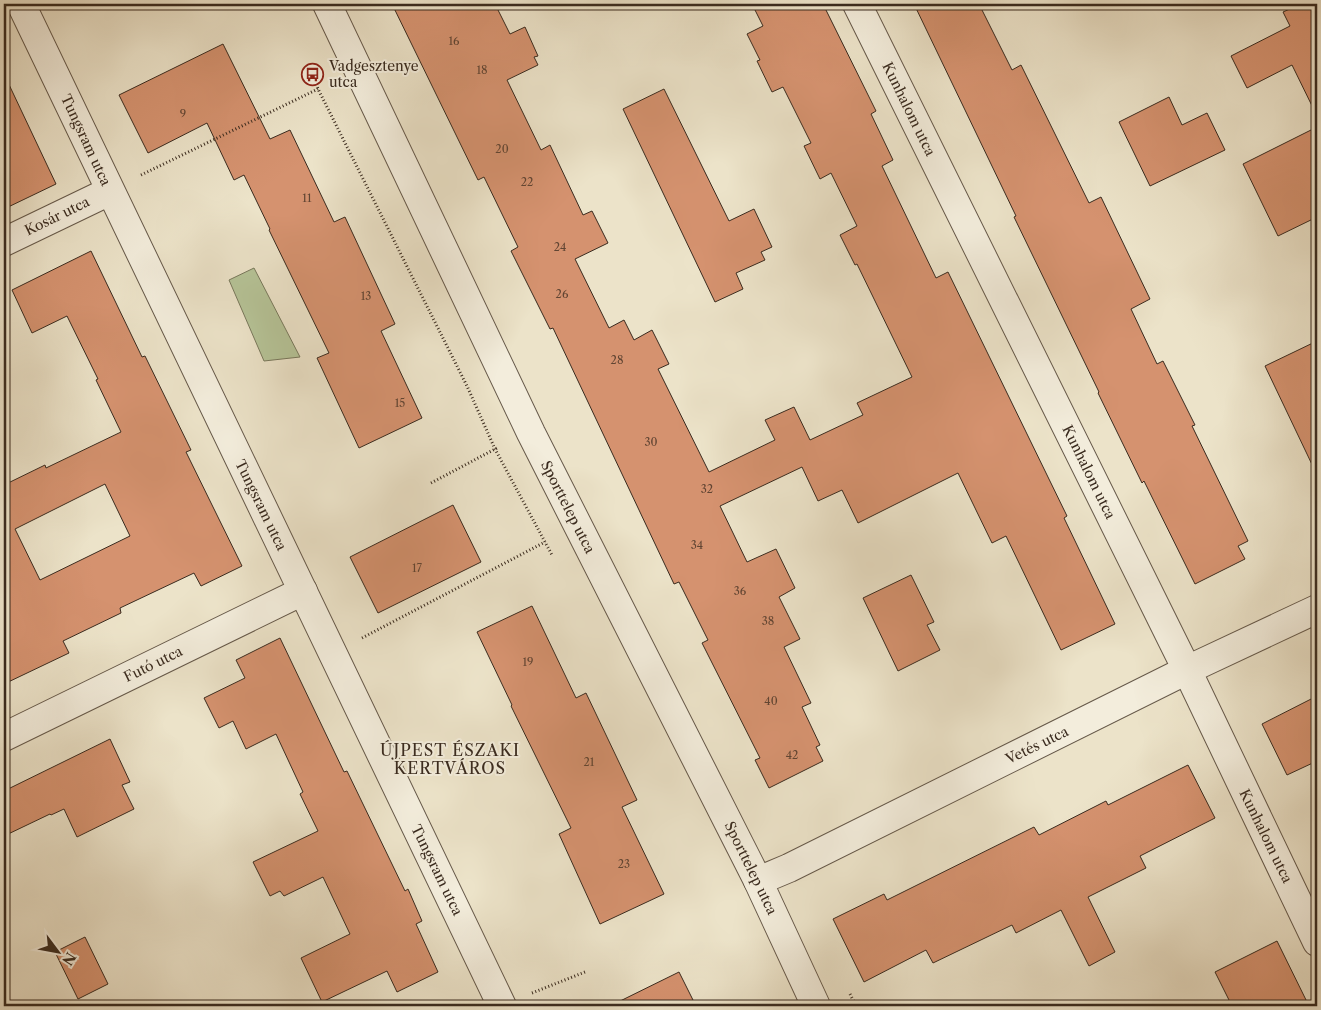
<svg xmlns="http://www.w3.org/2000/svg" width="1321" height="1010" font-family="'Libre Caslon Text',serif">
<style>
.green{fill:#b6c498;stroke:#78785c}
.building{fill:#d5926f;stroke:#3a2b1f;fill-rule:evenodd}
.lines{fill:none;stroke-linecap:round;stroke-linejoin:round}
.minor-casing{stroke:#66594a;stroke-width:30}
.tertiary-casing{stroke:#66594a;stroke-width:30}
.path{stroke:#3a2b1f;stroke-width:3;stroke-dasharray:1 2.5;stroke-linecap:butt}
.minor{stroke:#f3eddc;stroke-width:28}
.tertiary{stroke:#f3eddc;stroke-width:28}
.labels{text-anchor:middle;stroke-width:4;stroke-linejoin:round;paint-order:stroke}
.number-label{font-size:11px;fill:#614533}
.poi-label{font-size:14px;fill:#3a2b1f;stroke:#f3eddc;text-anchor:start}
.street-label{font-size:14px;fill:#3a2b1f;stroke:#f3eddc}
.quarter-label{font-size:16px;letter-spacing:1px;fill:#3a2b1f;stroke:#f3eddc}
</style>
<rect width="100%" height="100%" fill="#ece3c9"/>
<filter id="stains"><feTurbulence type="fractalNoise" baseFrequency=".004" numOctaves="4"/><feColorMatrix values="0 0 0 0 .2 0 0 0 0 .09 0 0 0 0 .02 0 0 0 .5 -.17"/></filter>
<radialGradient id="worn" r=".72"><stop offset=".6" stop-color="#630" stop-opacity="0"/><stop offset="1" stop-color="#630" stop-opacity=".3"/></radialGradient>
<!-- green -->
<polygon class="green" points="254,268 300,357 264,361 229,280"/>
<!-- building -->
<g class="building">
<polygon points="392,4 495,4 510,34 525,27 538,56 534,57 538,65 507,80 541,150 550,145 583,215 592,211 608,243 575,259 609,328 624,320 634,340 652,330 669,364 658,369 709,472 775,440 765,420 794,407 810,440 863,415 857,403 912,377 857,264 855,265 840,235 857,226 831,173 820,179 804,146 811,143 783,87 772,92 757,61 760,60 747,34 763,26 752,4 823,4 876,111 871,114 893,160 882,166 936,278 948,272 1067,516 1064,518 1115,624 1061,650 1006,536 992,543 958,473 858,523 842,490 818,501 802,467 720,506 747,562 776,549 795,588 779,597 800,639 784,647 811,703 802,707 820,745 816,747 823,761 769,788 755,760 760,758 702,643 708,640 679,582 674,584 553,328 550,329 511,251 518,247 484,177 478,180"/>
<polygon points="914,4 979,4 1012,70 1021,65 1089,203 1101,197 1150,299 1131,309 1157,364 1163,361 1195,425 1192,426 1211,465 1248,541 1238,546 1245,559 1195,584 1144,481 1142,483 1098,393 1099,392 1014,217 1016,216"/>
<polygon points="1301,4 1317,4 1317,116 1292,65 1247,88 1231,56 1290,26 1283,12"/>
<polygon points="223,44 270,139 290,130 334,222 345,217 395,324 381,331 422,418 359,448 317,358 329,353 269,230 270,229 244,175 234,180 207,123 148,153 119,95"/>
<polygon points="4,74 56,184 4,209"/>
<polygon points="664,89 729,221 754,209 772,247 761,252 765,260 736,273 743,289 715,302 623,109"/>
<polygon points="1169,97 1182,125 1207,113 1225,150 1150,186 1119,122"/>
<polygon points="1317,127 1317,217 1278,236 1243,164"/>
<path d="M 91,251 L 142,357 L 145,356 L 191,450 L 186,452 L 242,566 L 201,586 L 194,573 L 120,608 L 121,613 L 63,641 L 69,653 L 4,684 L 4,485 L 45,465 L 46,468 L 121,432 L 96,380 L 98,379 L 67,316 L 32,333 L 12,290 ZM 105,484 L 130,536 L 40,580 L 15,529 Z"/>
<polygon points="1317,341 1317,475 1265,366"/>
<polygon points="453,505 481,562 378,613 350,557"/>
<polygon points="911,575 934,622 927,625 940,650 898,671 863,598"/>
<polygon points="532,606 576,698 586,693 637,800 622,807 664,894 600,924 559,834 571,828 511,706 512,705 477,632"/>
<polygon points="280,638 344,772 347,771 405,891 408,889 422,921 416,924 438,972 397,992 387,971 322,1002 301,958 350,934 323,877 284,896 280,891 270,896 253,862 318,831 300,794 303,792 276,734 246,749 233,721 219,728 204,698 245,678 236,660"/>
<polygon points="1317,696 1317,761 1287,775 1262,724"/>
<polygon points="110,739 130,782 122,785 134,809 77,837 64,809 51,815 50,814 4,836 4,791"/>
<polygon points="1188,765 1215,818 1140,856 1146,868 1088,897 1115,952 1089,966 1061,910 1016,933 1012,925 933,963 926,950 864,982 833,919 884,894 887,900 1034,827 1039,835 1106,801 1108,805"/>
<polygon points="85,937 108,984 78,999 55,952"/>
<polygon points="1277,941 1309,1006 1232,1006 1215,972"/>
<polygon points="679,972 696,1006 610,1006"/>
</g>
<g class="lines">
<defs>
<g id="minor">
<polyline points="21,4 502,1006"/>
<polyline points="857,4 1187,670 1317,942"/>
<polyline points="4,242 110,191"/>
<polyline points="4,737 303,591"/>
<polyline points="758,881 789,868 1187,670 1317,609"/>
</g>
<polyline id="tertiary" points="327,4 531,433 758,881 816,1006"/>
</defs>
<!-- minor casing -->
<use href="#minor" class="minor-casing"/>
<!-- tertiary casing -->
<use href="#tertiary" class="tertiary-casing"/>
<!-- path -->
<g class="path">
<polyline points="313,74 318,89 467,386 495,449 552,555"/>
<polyline points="141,175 318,89"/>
<polyline points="431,483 497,448"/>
<polyline points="362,638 545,542"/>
<polyline points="532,993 585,972"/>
<polyline points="850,994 856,1006"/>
</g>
<!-- minor -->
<use href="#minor" class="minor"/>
<!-- tertiary -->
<use href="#tertiary" class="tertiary"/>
</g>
<!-- icons -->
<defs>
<symbol id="bus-ring" viewBox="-11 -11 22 22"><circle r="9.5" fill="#f3eddc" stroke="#8f2418" stroke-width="1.5"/><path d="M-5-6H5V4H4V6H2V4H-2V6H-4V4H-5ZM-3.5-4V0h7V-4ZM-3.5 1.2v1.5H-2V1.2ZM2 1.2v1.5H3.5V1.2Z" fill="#8f2418"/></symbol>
</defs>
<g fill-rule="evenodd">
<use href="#bus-ring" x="300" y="62" width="25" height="25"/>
</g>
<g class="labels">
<!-- number labels -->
<g class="number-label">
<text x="454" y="45">16</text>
<text x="482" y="74">18</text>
<text x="183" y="118">9</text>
<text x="502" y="153">20</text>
<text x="527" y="186">22</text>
<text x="307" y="202">11</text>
<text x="560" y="251">24</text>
<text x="562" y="298">26</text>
<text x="366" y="300">13</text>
<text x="617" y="364">28</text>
<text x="400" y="407">15</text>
<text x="651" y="446">30</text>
<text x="707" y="493">32</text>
<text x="697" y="549">34</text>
<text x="417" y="572">17</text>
<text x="740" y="595">36</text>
<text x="768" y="625">38</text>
<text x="528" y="666">19</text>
<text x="771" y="705">40</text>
<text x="792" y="759">42</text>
<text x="589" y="766">21</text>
<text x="624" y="868">23</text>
</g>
<!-- poi labels -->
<g class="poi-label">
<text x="329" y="71">Vadgesztenye<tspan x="329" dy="16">utca</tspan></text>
</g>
<!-- street labels -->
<g class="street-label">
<text transform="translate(909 109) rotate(64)" y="5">Kunhalom utca</text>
<text transform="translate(86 140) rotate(65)" y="5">Tungsram utca</text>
<text transform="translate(57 216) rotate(-26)" y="5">Kosár utca</text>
<text transform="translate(1089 472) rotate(64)" y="5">Kunhalom utca</text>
<text transform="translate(261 505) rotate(64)" y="5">Tungsram utca</text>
<text transform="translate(568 507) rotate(63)" y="5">Sporttelep utca</text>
<text transform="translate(153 664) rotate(-26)" y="5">Futó utca</text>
<text transform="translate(1037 745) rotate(-26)" y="5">Vetés utca</text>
<text transform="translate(1266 836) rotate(64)" y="5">Kunhalom utca</text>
<text transform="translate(751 868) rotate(64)" y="5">Sporttelep utca</text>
<text transform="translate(437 870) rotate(64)" y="5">Tungsram utca</text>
</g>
<!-- quarter labels -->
<g class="quarter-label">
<text x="450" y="756">ÚJPEST ÉSZAKI<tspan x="450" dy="18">KERTVÁROS</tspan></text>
</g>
</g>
<!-- margin -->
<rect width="1321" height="1010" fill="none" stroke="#ece3c9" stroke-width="20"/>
<rect x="5" y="5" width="1311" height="1000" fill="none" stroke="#3a2b1f" stroke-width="2.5"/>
<rect x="10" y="10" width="1301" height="990" fill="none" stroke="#3a2b1f"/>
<!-- north arrow -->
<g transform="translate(58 952) rotate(122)" stroke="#f3eddc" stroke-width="4" paint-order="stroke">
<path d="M0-4L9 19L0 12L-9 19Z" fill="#3a2b1f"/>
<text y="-8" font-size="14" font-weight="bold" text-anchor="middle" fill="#3a2b1f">N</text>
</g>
<rect width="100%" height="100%" filter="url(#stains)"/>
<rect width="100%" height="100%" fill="url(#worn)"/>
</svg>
